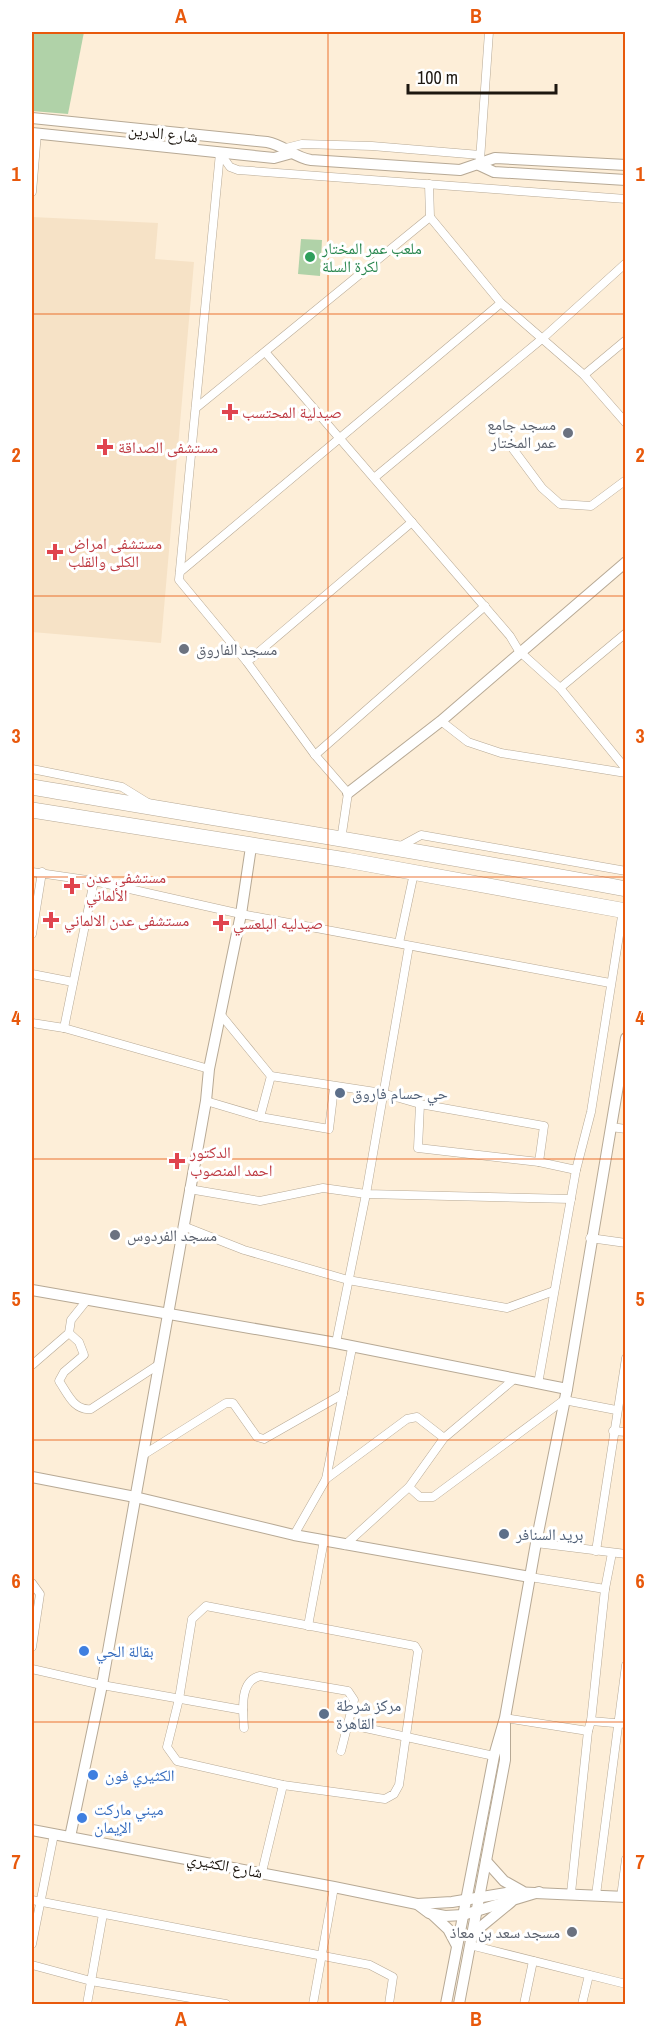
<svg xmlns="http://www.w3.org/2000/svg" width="657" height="2036" font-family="'Archivo Narrow','Noto Naskh Arabic',sans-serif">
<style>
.built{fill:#f6e2c6}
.green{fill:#b0d2a8}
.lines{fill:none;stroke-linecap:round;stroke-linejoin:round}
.street-casing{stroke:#b7a995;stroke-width:9}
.secondary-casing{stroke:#b7a995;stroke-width:12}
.highway-casing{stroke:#b7a995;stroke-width:16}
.street{stroke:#fff;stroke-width:8}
.secondary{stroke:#fff;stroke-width:10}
.highway{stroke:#fff;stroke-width:15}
.grid{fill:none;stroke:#e8590c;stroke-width:1.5;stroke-opacity:0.55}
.leisure-dot{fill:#2e9e5b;stroke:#fff;stroke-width:2}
.health-dot{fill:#e0444e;stroke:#fff;stroke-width:2}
.worship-dot{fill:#6b7280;stroke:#fff;stroke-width:2}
.service-dot{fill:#5c6f8a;stroke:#fff;stroke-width:2}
.shop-dot{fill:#3f7fe0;stroke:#fff;stroke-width:2}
.labels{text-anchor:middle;stroke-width:6;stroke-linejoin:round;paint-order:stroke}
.street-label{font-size:16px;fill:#1d1710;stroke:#fff}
.leisure-label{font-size:16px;fill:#27864d;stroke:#fff;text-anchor:start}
.health-label{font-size:16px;fill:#be3a42;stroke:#fff;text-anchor:start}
.worship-label{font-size:16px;fill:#5b616d;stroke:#fff;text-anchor:end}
.service-label{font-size:16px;fill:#4e5e75;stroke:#fff;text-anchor:start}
.shop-label{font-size:16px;fill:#366cbe;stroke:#fff;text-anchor:start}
.neatline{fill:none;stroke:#e8590c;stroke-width:2}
.grid-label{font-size:20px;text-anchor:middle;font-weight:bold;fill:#e8590c}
</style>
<rect width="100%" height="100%" fill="#fdeed8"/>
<!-- built -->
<polygon class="built" points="32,217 158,223 155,259 194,262 161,643 32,632"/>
<!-- green -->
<g class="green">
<polygon points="32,32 84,32 68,114 32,111"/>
<polygon points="301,239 322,240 320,276 298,274"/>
</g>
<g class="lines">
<defs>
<g id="street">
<polyline points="286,148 302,144 372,146 480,155"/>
<polyline points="220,153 179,580 247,662 315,755 348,793 341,840"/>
<polyline points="220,153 230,167 238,170 626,199"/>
<polyline points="480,160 489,32"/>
<polyline points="429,184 430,217 501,303 584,375 626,423"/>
<polyline points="32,192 37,133"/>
<polyline points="266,353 510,636 519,651 560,688 626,769"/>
<polyline points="584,375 626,340"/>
<polyline points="196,408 430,217"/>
<polyline points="513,449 542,488 560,504 591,506 626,480"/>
<polyline points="374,478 543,338 626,263"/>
<polyline points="180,572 501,303"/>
<polyline points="247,662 412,522"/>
<polyline points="560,688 626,633"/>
<polyline points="441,721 468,742 501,753 626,773"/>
<polyline points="315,755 485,606"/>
<polyline points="32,769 122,787 148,803"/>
<polyline points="399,847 421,835 626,871"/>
<polyline points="32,872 94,881 241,914 610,983"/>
<polyline points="32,934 42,872"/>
<polyline points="399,943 414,873"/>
<polyline points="32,974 73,982"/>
<polyline points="221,1015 271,1076"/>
<polyline points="32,1023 64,1028 209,1069"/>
<polyline points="64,1028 94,881"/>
<polyline points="206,1101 260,1117 329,1129 334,1088"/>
<polyline points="420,1104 418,1148 539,1162 576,1170"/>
<polyline points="260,1117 271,1076 382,1093 420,1104 544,1126 539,1162"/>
<polyline points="611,1127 626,1129"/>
<polyline points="189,1189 260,1201 323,1188 366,1194 571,1199"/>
<polyline points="183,1226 244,1250 348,1280 507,1308 554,1291"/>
<polyline points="590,1238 626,1243"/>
<path d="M 69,1333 L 79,1342 L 84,1355 L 64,1372 L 59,1381 C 68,1394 74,1411 91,1409 L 158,1365"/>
<polyline points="336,1343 366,1194 409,946"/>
<polyline points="32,1365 69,1333 71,1320 87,1300"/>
<polyline points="538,1384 576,1170 591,1112 623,910"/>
<polyline points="613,1431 626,1432"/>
<polyline points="143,1455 226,1403 233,1403 257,1437 264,1439 343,1394"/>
<polyline points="326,1479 407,1419 417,1417 444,1438"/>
<polyline points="409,1487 420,1497 433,1497 564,1400 616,1410"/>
<polyline points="294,1535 326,1479 352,1348"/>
<polyline points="536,1543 626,1554"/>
<polyline points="345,1545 409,1487 444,1438 513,1380"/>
<polyline points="596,1551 626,1358"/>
<polyline points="530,1577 605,1589"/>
<polyline points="32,1583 40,1594 32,1647"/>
<polygon points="206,1606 415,1646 418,1651 399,1785 394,1794 385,1799 283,1785 177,1761 167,1747 179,1699 192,1619"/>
<polyline points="308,1626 324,1540"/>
<polyline points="32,1669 102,1685 243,1710"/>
<polyline points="505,1718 588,1731"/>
<polyline points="591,1721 626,1724"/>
<polyline points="347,1724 494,1756"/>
<path d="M 244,1728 C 243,1710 239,1681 260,1676 L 348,1691 L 354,1700 L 341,1751"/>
<polyline points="262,1872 283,1785"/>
<polyline points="571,1893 588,1731 591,1721 605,1589 612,1553"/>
<polyline points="596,1895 626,1665"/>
<polyline points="621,1897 626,1859"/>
<polyline points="32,1900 370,1965 393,1977 389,2004"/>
<polyline points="32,1944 54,1834"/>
<polyline points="470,1945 626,1984"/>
<polyline points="32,1965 91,1981 226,2004"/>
<polyline points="87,2004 103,1914"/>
<polyline points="313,2004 334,1887"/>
<polyline points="524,2004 533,1961"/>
<polyline points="582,2004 589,1975"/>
</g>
<g id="secondary">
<path d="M 32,118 L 267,142 C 284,145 295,158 311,160 L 460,170 L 495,158 L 626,165"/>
<polyline points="32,133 274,158 292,153"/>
<polyline points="479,165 494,172 626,180"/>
<polyline points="348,793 441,721 626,562"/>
<polyline points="32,1290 336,1343 567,1389"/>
<polyline points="32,1477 135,1497 294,1535 530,1577"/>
<polyline points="32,1830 334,1887 417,1904 429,1913 445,1916 463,1915 539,1892"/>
<polyline points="70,1837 102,1685 206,1101 209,1069 241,914 251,847"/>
<polyline points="486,1861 504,1881 522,1891"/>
<polyline points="417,1904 452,1902 512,1892 626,1897"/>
<polyline points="432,1914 448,1929 457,1946"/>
<polyline points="472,1934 511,1902"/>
<polyline points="446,2004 494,1756 505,1718 536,1543 567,1389 626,1038"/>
<polyline points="459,2004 505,1760 505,1724"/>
</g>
<g id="highway">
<path d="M 32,787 C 230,821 428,852 626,889"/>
<polyline points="32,810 346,860 626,911"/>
</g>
</defs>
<!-- street casing -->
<use href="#street" class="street-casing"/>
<!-- secondary casing -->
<use href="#secondary" class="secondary-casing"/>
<!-- highway casing -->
<use href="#highway" class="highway-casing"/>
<!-- street -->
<use href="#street" class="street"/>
<!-- secondary -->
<use href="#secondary" class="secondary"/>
<!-- highway -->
<use href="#highway" class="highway"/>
</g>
<!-- grid -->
<path class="grid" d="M 328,32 L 328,2004M 32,314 L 626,314M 32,596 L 626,596M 32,877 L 626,877M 32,1159 L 626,1159M 32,1440 L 626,1440M 32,1722 L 626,1722"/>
<!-- markers -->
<circle class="leisure-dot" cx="310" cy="257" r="6"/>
<g class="health-dot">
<path d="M227 403h6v6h6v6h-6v6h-6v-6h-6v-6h6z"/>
<path d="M102 438h6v6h6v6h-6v6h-6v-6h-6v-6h6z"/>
<path d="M52 543h6v6h6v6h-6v6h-6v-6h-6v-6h6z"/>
<path d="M69 877h6v6h6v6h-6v6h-6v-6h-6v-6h6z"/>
<path d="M48 911h6v6h6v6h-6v6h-6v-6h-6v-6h6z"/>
<path d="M218 914h6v6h6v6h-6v6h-6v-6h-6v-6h6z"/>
<path d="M174 1152h6v6h6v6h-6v6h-6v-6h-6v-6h6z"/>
</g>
<g class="worship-dot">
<circle cx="568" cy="433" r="6"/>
<circle cx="184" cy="649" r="6"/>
<circle cx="115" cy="1235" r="6"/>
<circle cx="572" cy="1932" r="6"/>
</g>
<g class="service-dot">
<circle cx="340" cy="1093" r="6"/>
<circle cx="504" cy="1534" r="6"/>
<circle cx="324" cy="1714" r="6"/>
</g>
<g class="shop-dot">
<circle cx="84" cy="1651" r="6"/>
<circle cx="93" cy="1775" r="6"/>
<circle cx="82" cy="1818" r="6"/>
</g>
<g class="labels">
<!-- street labels -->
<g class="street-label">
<text transform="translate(163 133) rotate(6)" y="6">شارع الدرين</text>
<text transform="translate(225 1865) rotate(11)" y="6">شارع الكثيري</text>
</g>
<!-- leisure labels -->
<g class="leisure-label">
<text x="322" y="254">ملعب عمر المختار<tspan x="322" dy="18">لكرة السلة</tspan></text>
</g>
<!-- health labels -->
<g class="health-label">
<text x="242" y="418">صيدلية المحتسب</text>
<text x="118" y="453">مستشفى الصداقة</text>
<text x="68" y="549">مستشفى امراض<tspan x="68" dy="18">الكلى والقلب</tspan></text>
<text x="86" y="883">مستشفى عدن<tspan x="86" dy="18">الألماني</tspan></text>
<text x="64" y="926">مستشفى عدن الالماني</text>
<text x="233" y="929">صيدليه البلعسي</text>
<text x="190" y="1158">الدكتور<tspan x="190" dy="18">احمد المنصوب</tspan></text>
</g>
<!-- worship labels -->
<g class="worship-label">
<text x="556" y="430">مسجد جامع<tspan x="556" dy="18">عمر المختار</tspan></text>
<text x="196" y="655" text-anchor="start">مسجد الفاروق</text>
<text x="127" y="1241" text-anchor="start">مسجد الفردوس</text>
<text x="560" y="1938">مسجد سعد بن معاذ</text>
</g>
<!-- service labels -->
<g class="service-label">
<text x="352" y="1099">حي حسام فاروق</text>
<text x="516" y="1540">بريد السنافر</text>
<text x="336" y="1711">مركز شرطة<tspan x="336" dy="18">القاهرة</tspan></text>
</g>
<!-- shop labels -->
<g class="shop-label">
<text x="96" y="1657">بقالة الحي</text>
<text x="105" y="1781">الكثيري فون</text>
<text x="94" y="1815">ميني ماركت<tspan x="94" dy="18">الإيمان</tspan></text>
</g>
</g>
<!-- border -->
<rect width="657" height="2036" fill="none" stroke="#ffffff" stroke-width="66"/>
<!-- scale -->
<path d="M408 84v9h148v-9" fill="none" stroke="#1d1710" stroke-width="3"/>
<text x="417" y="84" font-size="18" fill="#1d1710" stroke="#ffffff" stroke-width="4.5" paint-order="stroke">100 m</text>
<rect x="33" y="33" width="591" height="1970" class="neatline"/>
<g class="grid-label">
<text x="181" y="23">A</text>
<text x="476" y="23">B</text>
<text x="16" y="181">1</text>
<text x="640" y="181">1</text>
<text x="16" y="462">2</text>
<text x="640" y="462">2</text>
<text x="16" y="743">3</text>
<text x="640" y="743">3</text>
<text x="16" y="1025">4</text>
<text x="640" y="1025">4</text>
<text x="16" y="1306">5</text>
<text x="640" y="1306">5</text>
<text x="16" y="1588">6</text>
<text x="640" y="1588">6</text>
<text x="16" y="1869">7</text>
<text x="640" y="1869">7</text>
<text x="181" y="2026">A</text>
<text x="476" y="2026">B</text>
</g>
</svg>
